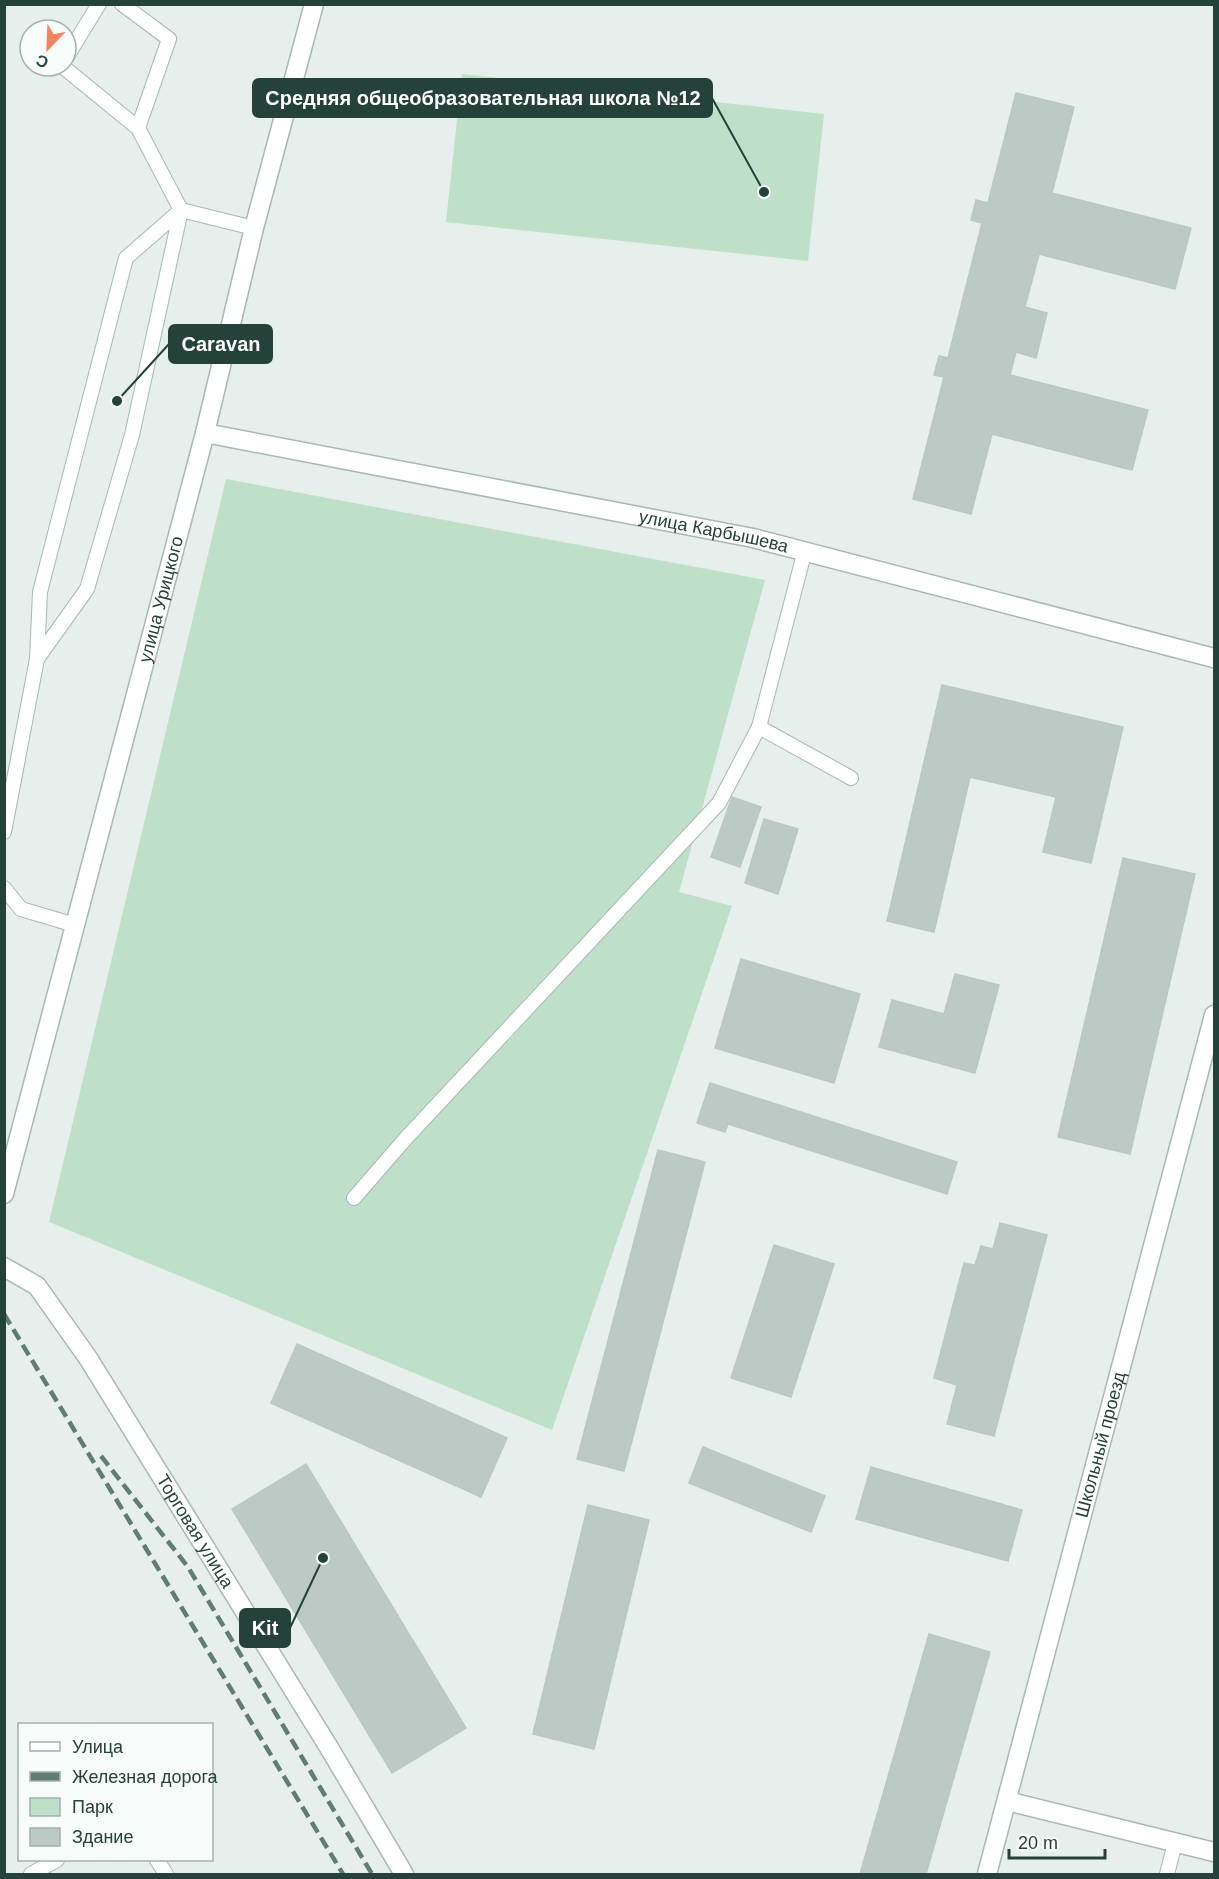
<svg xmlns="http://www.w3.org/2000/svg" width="1219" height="1879" font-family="Helvetica,sans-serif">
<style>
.green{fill:#bfe0c8}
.building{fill:#bbcac4;stroke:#b8c9c2;stroke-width:1.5}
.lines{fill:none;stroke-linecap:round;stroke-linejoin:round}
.service-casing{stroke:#a8b8b2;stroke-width:16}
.minor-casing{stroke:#a8b8b2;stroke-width:21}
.tertiary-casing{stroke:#a8b8b2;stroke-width:21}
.service{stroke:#fff;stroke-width:14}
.minor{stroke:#fff;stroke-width:18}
.tertiary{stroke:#fff;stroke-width:18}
.rail{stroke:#5f7d75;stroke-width:4.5;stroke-dasharray:12 6;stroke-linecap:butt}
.labels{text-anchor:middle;stroke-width:6;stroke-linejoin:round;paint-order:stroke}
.street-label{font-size:18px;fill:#24423a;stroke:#f7fbf9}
.leader{fill:none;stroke:#24423a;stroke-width:2}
.callout-dot{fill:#24423a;stroke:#f7fbf9;stroke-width:2}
.callout{fill:#24423a;stroke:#24423a;stroke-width:2}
.callout-label{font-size:20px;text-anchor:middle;font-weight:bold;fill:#fff}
</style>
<rect width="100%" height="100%" fill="#e6efeb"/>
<!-- green -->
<g class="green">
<polygon points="462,74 824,114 808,261 446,222"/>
<polygon points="226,479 765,580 679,892 732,906 552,1430 49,1222"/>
</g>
<!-- building -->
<g class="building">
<polygon points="1016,93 1074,107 1052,193 1191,228 1175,289 1039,254 1025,307 1047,313 1036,358 1016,352 1010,375 1148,410 1132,470 992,434 971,514 913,499 944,377 934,375 939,356 948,358 982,223 971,220 976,200 988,203"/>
<polygon points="942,685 1123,727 1091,863 1043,852 1056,797 970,777 934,932 887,921"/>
<polygon points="732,797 761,807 740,867 711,857"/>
<polygon points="764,819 798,829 778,894 745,883"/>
<polygon points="1123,858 1195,874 1130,1154 1058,1137"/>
<polygon points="741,959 860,994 834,1083 715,1048"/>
<polygon points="955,974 999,985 975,1073 879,1047 892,1000 944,1014"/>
<polygon points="710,1083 957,1162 947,1194 728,1124 725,1132 697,1123"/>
<polygon points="658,1150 705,1162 624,1471 577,1459"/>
<polygon points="1000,1223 1047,1235 994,1436 947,1424 957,1385 934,1378 964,1263 975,1265 981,1246 993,1249"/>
<polygon points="774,1245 834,1264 791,1397 731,1378"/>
<polygon points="297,1344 507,1438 481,1497 271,1403"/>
<polygon points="703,1447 825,1496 811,1532 689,1483"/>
<polygon points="306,1464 466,1728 392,1773 232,1509"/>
<polygon points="871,1467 1022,1510 1008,1561 856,1519"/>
<polygon points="588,1505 649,1520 594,1749 533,1734"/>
<polygon points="929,1634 990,1652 926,1874 860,1874"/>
</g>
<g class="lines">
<defs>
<g id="service">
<polyline points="122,4 169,39 138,128"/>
<polyline points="66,58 99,4"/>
<polyline points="37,659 87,589 132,435 181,210 138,128 62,66"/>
<polyline points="759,727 851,778"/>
<polyline points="4,832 37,659 40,592 126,258 181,210 254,228"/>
<polyline points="4,888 21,909 75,925"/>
<polyline points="354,1198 407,1137 719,803 759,727 805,550"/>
<polyline points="157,1860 166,1874"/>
<polyline points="31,1874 57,1860"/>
<polyline points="1167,1874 1175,1843"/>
</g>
<g id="minor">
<path id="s1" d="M 205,433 L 753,538 L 1214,658"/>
<polyline points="1007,1801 1214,1852"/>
<path id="s2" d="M 987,1874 L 1214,1015"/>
</g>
<g id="tertiary">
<path id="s3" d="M 4,1194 L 205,433 L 254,228 L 314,4"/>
<path id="s4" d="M 4,1267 L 37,1286 L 88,1358 L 328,1746 L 404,1874"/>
</g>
</defs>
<!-- service casing -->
<use href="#service" class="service-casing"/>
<!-- minor casing -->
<use href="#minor" class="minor-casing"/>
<!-- tertiary casing -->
<use href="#tertiary" class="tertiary-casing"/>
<!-- service -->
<use href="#service" class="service"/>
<!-- minor -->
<use href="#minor" class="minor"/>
<!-- tertiary -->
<use href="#tertiary" class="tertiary"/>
<!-- rail -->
<g class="rail">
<polyline points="4,1314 343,1874"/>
<polyline points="101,1456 188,1567 372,1874"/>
</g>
</g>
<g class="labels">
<!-- street labels -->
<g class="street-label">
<text dy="6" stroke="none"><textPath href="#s1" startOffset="518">улица Карбышева</textPath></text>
<text dy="6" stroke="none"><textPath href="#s3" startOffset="615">улица Урицкого</textPath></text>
<text dy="6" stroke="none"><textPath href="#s2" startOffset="444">Школьный проезд</textPath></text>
<text dy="6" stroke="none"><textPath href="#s4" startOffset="330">Торговая улица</textPath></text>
</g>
</g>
<!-- callouts -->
<path class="leader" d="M764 192L712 98M117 401L169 344M323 1558L290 1628"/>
<g class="callout-dot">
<circle cx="764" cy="192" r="6"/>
<circle cx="117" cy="401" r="6"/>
<circle cx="323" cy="1558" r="6"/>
</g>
<g class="callout">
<rect x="253" y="79" width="459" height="38" rx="6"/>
<rect x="169" y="325" width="103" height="38" rx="6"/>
<rect x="240" y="1609" width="50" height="38" rx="6"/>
</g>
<g class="callout-label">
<text x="483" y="105">Средняя общеобразовательная школа №12</text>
<text x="221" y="351">Caravan</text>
<text x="265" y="1635">Kit</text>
</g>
<!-- border -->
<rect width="1219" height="1879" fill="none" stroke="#24423a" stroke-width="12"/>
<!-- legend -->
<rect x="18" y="1723" width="195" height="138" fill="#f7fbf9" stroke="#a3b1ad" stroke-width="1.5"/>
<rect x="30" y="1742" width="30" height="9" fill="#ffffff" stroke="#a3b1ad" stroke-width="1.5"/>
<text x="72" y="1753" font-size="18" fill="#24423a">Улица</text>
<rect x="30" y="1772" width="30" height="9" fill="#5f7d75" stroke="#a3b1ad" stroke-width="1.5"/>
<text x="72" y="1783" font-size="18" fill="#24423a">Железная дорога</text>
<rect x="30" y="1798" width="30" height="18" fill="#bfe0c8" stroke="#a3b1ad" stroke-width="1.5"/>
<text x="72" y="1813" font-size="18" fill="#24423a">Парк</text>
<rect x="30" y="1828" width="30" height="18" fill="#bbcac4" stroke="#a3b1ad" stroke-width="1.5"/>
<text x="72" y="1843" font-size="18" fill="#24423a">Здание</text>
<!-- north arrow -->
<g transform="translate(48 48) rotate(203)"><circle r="28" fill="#f7fbf9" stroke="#a3b1ad" stroke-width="1.5"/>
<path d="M0-4.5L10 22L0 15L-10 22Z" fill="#f4845f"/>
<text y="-9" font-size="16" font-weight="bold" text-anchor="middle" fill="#24423a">С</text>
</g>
<!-- scale -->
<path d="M1009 1849v9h96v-9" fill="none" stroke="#24423a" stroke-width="3"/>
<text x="1018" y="1849" font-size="18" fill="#24423a" stroke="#f7fbf9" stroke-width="4.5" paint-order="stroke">20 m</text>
</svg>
